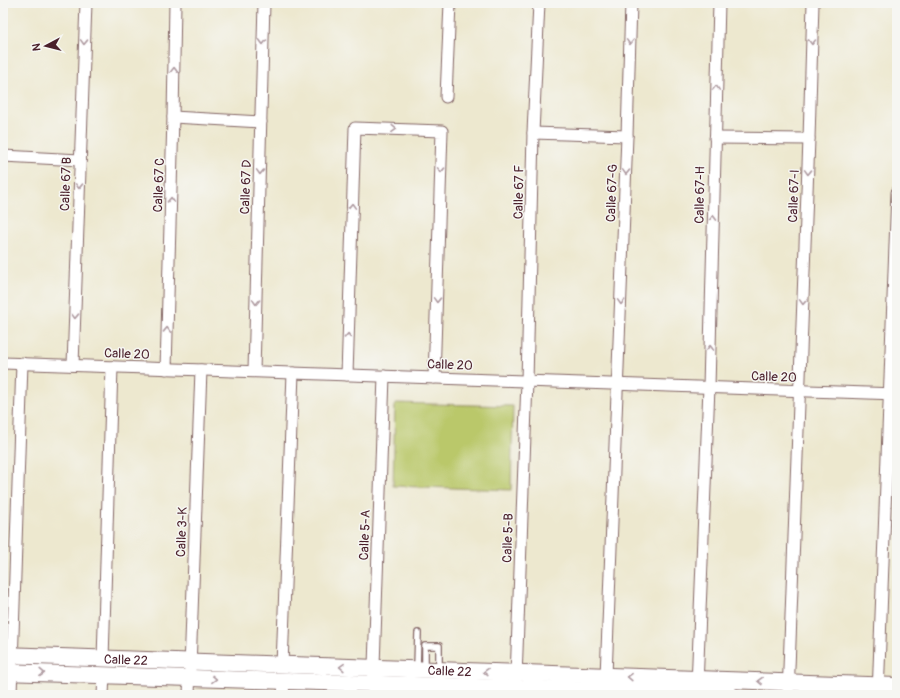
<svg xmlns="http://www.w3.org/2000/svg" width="900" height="698" font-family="Pangolin,sans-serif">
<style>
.green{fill:#bac86a;stroke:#82744a}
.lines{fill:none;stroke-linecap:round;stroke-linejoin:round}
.lane-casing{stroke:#836564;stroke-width:8}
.street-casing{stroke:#836564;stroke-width:13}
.secondary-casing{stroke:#836564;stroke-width:18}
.lane{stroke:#fff;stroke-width:5.5}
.street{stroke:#fff;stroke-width:11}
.secondary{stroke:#fff;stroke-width:16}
.oneway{stroke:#ae9aa0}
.labels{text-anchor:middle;stroke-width:3;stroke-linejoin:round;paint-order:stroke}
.street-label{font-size:13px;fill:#4a1f2b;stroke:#f6f6f2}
</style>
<rect width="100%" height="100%" fill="#f6f6f2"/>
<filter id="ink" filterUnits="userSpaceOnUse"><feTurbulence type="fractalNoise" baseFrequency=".025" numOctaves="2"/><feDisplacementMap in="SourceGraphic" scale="8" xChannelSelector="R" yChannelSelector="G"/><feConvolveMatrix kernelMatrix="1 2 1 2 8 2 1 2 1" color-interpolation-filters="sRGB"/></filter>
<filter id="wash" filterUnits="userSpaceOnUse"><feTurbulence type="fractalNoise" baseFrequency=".012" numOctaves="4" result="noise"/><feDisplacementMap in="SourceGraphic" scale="16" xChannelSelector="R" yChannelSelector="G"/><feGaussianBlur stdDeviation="0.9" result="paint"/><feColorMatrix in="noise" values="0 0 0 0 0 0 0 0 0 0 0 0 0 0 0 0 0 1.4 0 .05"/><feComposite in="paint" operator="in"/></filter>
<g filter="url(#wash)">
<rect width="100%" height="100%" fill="#ede8cf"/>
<!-- green -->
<polygon class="green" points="395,403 513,406 511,490 393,486"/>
</g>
<g filter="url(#ink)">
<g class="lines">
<defs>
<g id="lane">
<polyline points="417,667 418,633"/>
<polyline points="425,669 425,646 439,646 439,670"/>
</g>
<g id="street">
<polyline points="446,97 450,3"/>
<polyline points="173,117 261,122"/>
<polyline points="533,133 627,136"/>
<polyline points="715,138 809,139"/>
<polyline points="3,156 80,160"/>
<polyline points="3,363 897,394"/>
<polyline points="73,365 86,3"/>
<polyline points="166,369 173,117 175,3"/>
<polyline points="254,371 264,3"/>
<polyline points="347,375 355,128 442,131 434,378"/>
<polyline points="103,659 112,367"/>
<polyline points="282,665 293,373"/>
<polyline points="606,676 627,136 631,3"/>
<polyline points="516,678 527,381 533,133 539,3"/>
<polyline points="697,686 709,387 719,3"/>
<polyline points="11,695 22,363"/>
<polyline points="103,695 104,675"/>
<polyline points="189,695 201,370"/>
<polyline points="283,695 284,681"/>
<polyline points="373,695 384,376"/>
<polyline points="788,695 809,139 813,3"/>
<polyline points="878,695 897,192"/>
</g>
<g id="secondary">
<path id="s1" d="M 3,655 L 897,686"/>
<polyline points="3,672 731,695"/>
</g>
</defs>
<!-- lane casing -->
<use href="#lane" class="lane-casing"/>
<!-- street casing -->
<use href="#street" class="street-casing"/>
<!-- secondary casing -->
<use href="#secondary" class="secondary-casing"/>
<!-- lane -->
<use href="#lane" class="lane"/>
<!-- street -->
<use href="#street" class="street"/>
<!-- secondary -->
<use href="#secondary" class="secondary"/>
</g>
<!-- one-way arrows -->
<defs><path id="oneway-chevron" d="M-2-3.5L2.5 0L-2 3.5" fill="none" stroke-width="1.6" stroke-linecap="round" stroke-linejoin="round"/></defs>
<g class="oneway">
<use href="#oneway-chevron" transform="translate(84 42) rotate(92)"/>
<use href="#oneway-chevron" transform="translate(263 42) rotate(91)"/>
<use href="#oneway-chevron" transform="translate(630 42) rotate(92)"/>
<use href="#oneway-chevron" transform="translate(812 42) rotate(91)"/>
<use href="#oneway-chevron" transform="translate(174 70) rotate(-89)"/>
<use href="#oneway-chevron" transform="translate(716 88) rotate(-88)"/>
<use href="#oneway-chevron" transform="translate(394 129) rotate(2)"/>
<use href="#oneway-chevron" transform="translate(441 170) rotate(92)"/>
<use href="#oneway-chevron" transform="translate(260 172) rotate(92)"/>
<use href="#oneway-chevron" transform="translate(626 172) rotate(92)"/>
<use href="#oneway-chevron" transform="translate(808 172) rotate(92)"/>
<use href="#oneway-chevron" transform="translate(79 186) rotate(92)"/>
<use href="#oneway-chevron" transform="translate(171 200) rotate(-88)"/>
<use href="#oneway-chevron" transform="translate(352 206) rotate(-88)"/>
<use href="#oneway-chevron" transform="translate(713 218) rotate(-89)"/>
<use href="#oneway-chevron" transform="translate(437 300) rotate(92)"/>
<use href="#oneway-chevron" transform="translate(256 302) rotate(92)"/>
<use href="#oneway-chevron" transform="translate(621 302) rotate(92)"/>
<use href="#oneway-chevron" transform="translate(803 302) rotate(92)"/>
<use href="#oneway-chevron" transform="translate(75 316) rotate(92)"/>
<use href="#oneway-chevron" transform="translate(167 330) rotate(-88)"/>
<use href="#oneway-chevron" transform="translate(348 336) rotate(-88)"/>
<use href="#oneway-chevron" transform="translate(710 348) rotate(-89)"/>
<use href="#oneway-chevron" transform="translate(342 667) rotate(-178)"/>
<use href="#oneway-chevron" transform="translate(486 672) rotate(-178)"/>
<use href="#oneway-chevron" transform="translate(42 673) rotate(2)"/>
<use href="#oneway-chevron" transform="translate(630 677) rotate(-178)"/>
<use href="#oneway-chevron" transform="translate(214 679) rotate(2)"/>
<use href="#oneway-chevron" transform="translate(760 681) rotate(-178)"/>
</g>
</g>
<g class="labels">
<!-- street labels -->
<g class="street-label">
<text transform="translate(65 184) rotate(-88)" y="5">Calle 67 B</text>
<text transform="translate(158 185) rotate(-88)" y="5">Calle 67 C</text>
<text transform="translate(245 187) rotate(-88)" y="5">Calle 67 D</text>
<text transform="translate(518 192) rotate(-89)" y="5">Calle 67 F</text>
<text transform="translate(611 193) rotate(-88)" y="5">Calle 67-G</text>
<text transform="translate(699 195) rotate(-89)" y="5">Calle 67-H</text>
<text transform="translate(793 196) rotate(-88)" y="5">Calle 67-I</text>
<text transform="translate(127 353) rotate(2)" y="5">Calle 20</text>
<text transform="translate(450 364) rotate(2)" y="5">Calle 20</text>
<text transform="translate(774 376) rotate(2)" y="5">Calle 20</text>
<text transform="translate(181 532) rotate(-88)" y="5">Calle 3-K</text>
<text transform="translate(364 535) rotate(-88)" y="5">Calle 5-A</text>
<text transform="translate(507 538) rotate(-88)" y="5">Calle 5-B</text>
<text dy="5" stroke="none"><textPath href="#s1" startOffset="123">Calle 22</textPath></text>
<text dy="5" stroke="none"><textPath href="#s1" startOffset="447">Calle 22</textPath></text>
</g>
</g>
<!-- margin -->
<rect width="900" height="698" fill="none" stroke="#f6f6f2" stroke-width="16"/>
<!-- north arrow -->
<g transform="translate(46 46) rotate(263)" stroke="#f6f6f2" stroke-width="3" paint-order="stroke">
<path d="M0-3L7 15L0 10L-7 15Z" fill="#4a1f2b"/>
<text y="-6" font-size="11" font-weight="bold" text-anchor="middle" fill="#4a1f2b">N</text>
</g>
</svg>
